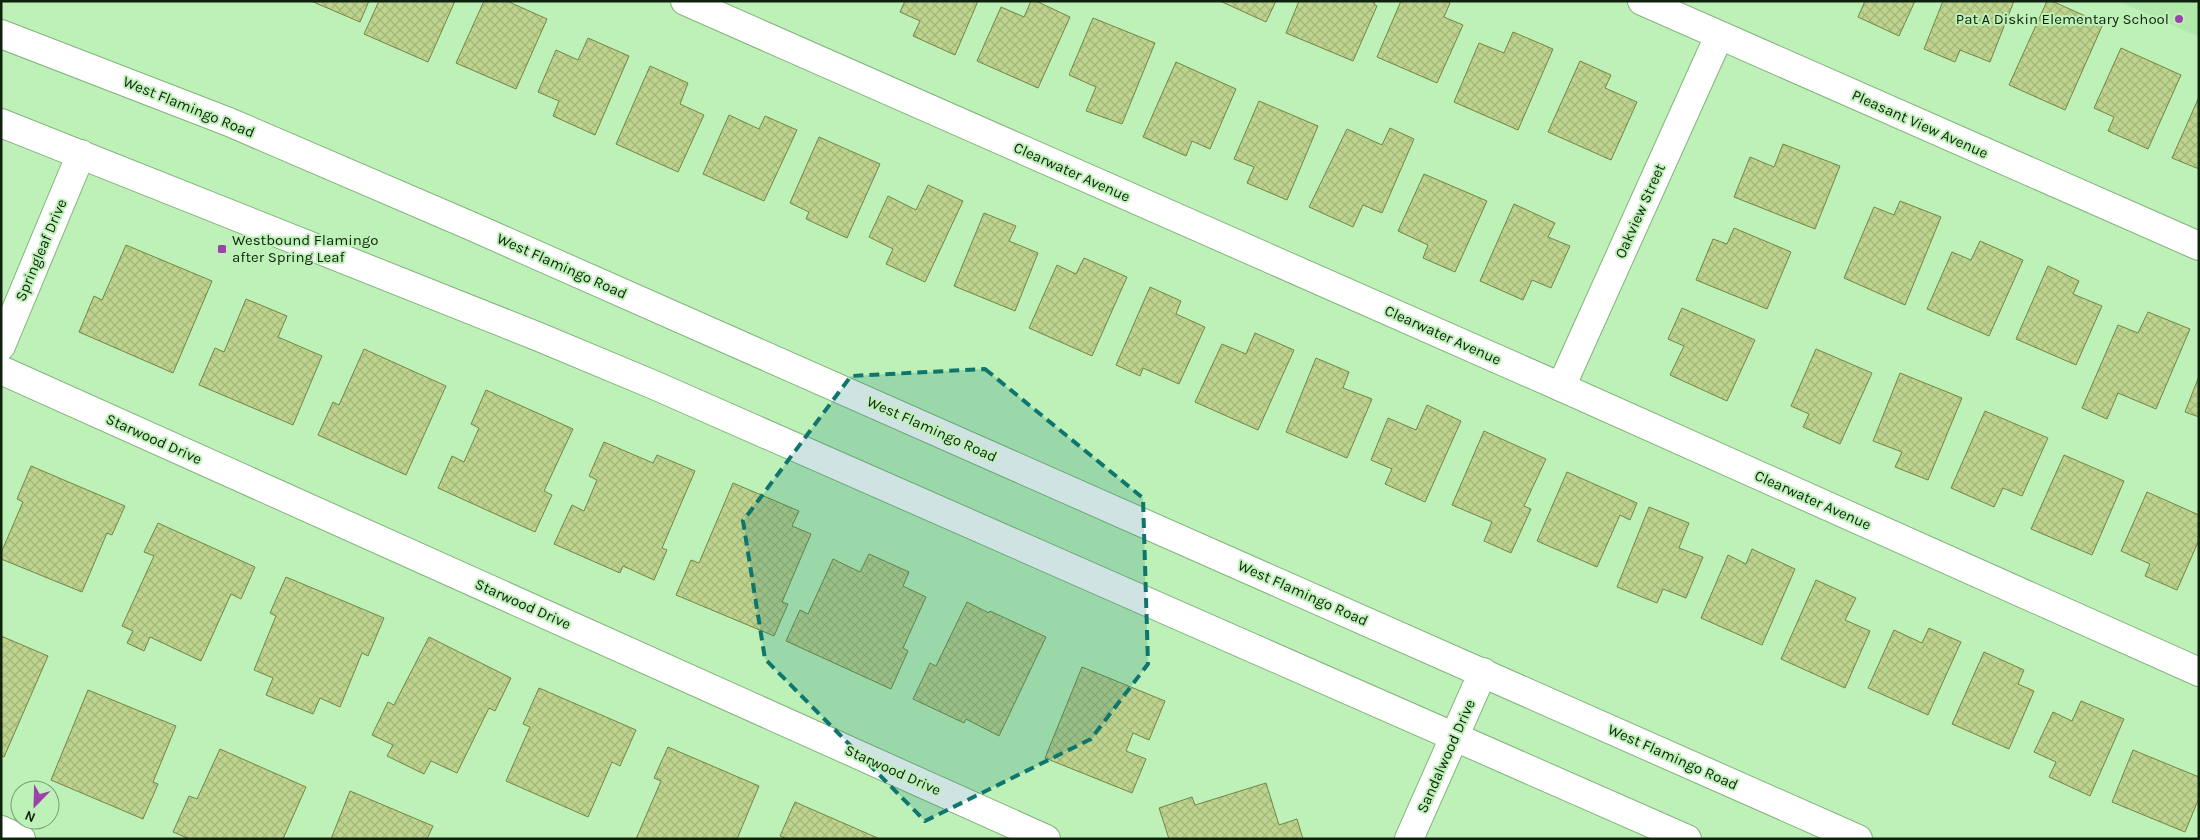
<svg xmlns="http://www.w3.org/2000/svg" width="2200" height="840" font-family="Karla,sans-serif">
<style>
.built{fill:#b0e9aa}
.building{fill:url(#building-cross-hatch);stroke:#748645}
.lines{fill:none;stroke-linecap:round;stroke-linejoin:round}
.street-casing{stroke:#83b37d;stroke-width:30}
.secondary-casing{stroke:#83b37d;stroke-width:30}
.primary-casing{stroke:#83b37d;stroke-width:30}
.street{stroke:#fff;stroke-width:28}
.secondary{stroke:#fff;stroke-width:28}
.primary{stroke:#fff;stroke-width:28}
.marked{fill:#0f766e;fill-opacity:0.2;stroke:#0f766e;stroke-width:4;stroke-dasharray:10 6;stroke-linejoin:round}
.poi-dot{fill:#9d41ab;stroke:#bef1b8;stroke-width:2}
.labels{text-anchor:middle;stroke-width:4;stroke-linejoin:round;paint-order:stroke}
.poi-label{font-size:15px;fill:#0f220d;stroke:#bef1b8;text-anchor:end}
.street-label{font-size:15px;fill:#0f220d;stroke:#bef1b8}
</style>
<defs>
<pattern id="building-cross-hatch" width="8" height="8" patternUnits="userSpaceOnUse" patternTransform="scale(1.25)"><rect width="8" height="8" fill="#bed38e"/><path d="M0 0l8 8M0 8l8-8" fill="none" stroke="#a2b579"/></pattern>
</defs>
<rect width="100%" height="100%" fill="#bef1b8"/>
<!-- built -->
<polygon class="built" points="2118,1 2199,1 2199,37"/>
<!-- building -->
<g class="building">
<polygon points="311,1 369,1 360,22"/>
<polygon points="379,1 455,1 428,62 364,34"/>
<polygon points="484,1 507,1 547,19 516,89 456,63"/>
<polygon points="905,1 978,1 955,55 913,36 920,21 900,12"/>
<polygon points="1031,1 1036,1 1070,17 1038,88 977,61 1001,7 1024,17"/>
<polygon points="1220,1 1276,1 1266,22"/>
<polygon points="1299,1 1375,1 1374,4 1377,6 1353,61 1286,33"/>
<polygon points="1401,1 1447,1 1450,3 1444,17 1463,25 1437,83 1377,57"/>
<polygon points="1865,1 1915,1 1899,36 1858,17"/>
<polygon points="1943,1 2014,1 1990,62 1960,50 1955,62 1924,49"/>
<polygon points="2047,1 2052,1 2103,24 2065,110 2009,85"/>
<polygon points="1093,18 1155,43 1122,124 1086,111 1096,87 1069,75"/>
<polygon points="1513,32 1553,49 1518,130 1454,102 1479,43 1504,53"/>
<polygon points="588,38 629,56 595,135 553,116 559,101 538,92 556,50 578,60"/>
<polygon points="2121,48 2181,75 2148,149 2108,131 2114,117 2094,108"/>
<polygon points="1580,61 1611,75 1605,88 1637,102 1611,160 1548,132"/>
<polygon points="1176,62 1236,89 1210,149 1192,141 1186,156 1143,137"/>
<polygon points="650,66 688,83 680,104 704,115 678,172 616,144"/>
<polygon points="2199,97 2199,169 2172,158"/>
<polygon points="1259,101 1318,126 1287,200 1247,183 1254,167 1234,159"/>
<polygon points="729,115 759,129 765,116 797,130 764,201 703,174"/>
<polygon points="1390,128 1414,139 1382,213 1363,205 1353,227 1309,207 1347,129 1382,145"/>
<polygon points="819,137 880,164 847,238 806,219 809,212 790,203"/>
<polygon points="1783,144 1840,166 1815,229 1734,197 1750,157 1774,167"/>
<polygon points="1424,174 1487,201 1455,272 1423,258 1428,245 1398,231"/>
<polygon points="928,185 963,201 925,282 886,264 893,249 869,237 888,196 916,210"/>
<polygon points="1900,201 1941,217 1905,305 1844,278 1874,207 1894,215"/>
<polygon points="1514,204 1555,223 1548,237 1570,246 1551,288 1532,280 1523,300 1480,281"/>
<polygon points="984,213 1016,226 1009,241 1038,253 1015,311 954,286"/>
<polygon points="1734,228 1791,252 1767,309 1696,280 1713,239 1727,244"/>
<polygon points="1980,241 2023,260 1989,336 1927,309 1952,252 1971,260"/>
<polygon points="126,245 212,281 173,373 79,332 94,296 102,300"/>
<polygon points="1084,258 1127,277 1092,356 1029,328 1057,265 1076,274"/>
<polygon points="2048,266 2079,281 2073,294 2102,306 2076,365 2016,339"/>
<polygon points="1150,287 1181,301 1176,314 1205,327 1179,384 1143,368 1140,376 1116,365"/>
<polygon points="246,299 287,316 278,337 322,356 293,425 199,385 215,348 224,352"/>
<polygon points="1682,308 1755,340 1727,401 1670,375 1684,346 1668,339"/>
<polygon points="2148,312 2190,329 2156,409 2118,393 2107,419 2082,408 2118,325 2138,333"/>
<polygon points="1255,333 1294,350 1258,430 1195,402 1222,344 1246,354"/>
<polygon points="364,349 446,386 406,475 318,435 333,402 339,405"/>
<polygon points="1816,349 1872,373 1840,444 1803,427 1809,414 1791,406"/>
<polygon points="1316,358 1349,372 1343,388 1372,399 1347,458 1286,432"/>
<polygon points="1900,373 1962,398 1928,480 1895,467 1902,452 1873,441"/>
<polygon points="2199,376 2199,417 2185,412"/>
<polygon points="486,390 573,429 544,491 552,495 535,532 438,488 452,456 464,462 479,428 471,424"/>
<polygon points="1427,405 1461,421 1425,502 1385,484 1392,469 1371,460 1388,418 1416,430"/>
<polygon points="1985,411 2048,438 2022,496 2003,488 1994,507 1951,488"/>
<polygon points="1484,431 1546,459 1524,506 1531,509 1511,553 1484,541 1492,522 1452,505"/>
<polygon points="604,442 653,463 657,455 695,471 662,548 667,550 654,580 623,566 620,573 554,544 572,505 584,511 597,480 589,476"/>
<polygon points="2064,455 2124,481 2092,555 2031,529"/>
<polygon points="31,466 125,506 112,535 107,533 82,592 1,559 1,553 23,502 17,499"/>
<polygon points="1567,472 1637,503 1630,520 1620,515 1597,567 1537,541"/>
<polygon points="733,483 799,511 792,526 811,534 782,602 788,604 774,636 676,595 691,560 699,563"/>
<polygon points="2147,492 2199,515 2199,540 2177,590 2145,576 2150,564 2121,551"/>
<polygon points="1649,507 1689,523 1679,548 1703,557 1686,598 1663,589 1657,603 1617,587"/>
<polygon points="158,523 255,567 241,599 231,594 201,661 150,637 144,651 127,643 133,631 122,626 154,556 144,552"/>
<polygon points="1752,549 1795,569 1762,645 1701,618 1728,555 1746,564"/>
<polygon points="869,554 909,572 903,586 926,597 903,648 908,651 891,689 786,641 800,610 808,614 833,559 860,572"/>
<polygon points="286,577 384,618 368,656 362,653 340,707 320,698 313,714 266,695 273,678 254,670 276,616 270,613"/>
<polygon points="1816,580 1856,598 1845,620 1870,631 1845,688 1781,659"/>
<polygon points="967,602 989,613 990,611 1046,637 999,736 966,719 964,723 913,699 930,663 936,666"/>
<polygon points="1929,628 1961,642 1928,715 1868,688 1894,630 1922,643"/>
<polygon points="1,636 48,656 4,757 1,756"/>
<polygon points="429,637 511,678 495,711 489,708 457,773 431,761 424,774 387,756 393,745 372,735 388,702 394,705"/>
<polygon points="1984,652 2024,670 2018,684 2034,691 2009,749 1952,724"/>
<polygon points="1082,667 1165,701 1149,740 1133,733 1126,751 1146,759 1132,793 1045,758"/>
<polygon points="539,688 636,730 620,766 612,762 588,817 506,781 530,727 523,724"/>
<polygon points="88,690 176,726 153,782 158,784 143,819 51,780"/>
<polygon points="2081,701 2124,719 2090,796 2049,777 2056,762 2034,752 2053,712 2072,721"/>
<polygon points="668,747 759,786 737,839 636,839 661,781 654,778"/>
<polygon points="220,749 306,787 283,839 190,839 173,832 189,796 197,799"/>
<polygon points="2133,750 2199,777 2199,798 2185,832 2112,802"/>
<polygon points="1266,783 1279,825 1297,819 1303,839 1169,839 1159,808 1192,797 1195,805"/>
<polygon points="350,791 433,826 427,839 331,839"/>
<polygon points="795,802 880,839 787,839 780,836"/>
</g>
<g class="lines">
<defs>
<g id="street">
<polyline points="685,1 1561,387 2199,672"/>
<polyline points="1642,1 2199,246"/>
<polyline points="1,346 81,154"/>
<polyline points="1,370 1046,839"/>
<polyline points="1561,387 1719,36"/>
<polyline points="1,830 21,839"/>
</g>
<polyline id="secondary" points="1409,839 1483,672"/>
<g id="primary">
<polyline points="1,34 229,122 471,226 1858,839"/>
<polyline points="1,123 539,337 654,385 1687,839"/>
</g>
</defs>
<!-- street casing -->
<use href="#street" class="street-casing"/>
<!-- secondary casing -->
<use href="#secondary" class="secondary-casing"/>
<!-- primary casing -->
<use href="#primary" class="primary-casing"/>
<!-- street -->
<use href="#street" class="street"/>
<!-- secondary -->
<use href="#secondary" class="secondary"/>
<!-- primary -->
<use href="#primary" class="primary"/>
</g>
<!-- marked area -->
<path class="marked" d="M 985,369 L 1143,498 L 1148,664 L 1091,739 L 925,821 L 765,659 L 743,521 L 851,376 Z"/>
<!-- markers -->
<g class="poi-dot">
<circle cx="2179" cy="19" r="5"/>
<rect x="217" y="244" width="10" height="10" rx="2.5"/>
</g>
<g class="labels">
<!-- poi labels -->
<g class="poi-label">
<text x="2169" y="24">Pat A Diskin Elementary School</text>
<text x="232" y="245" text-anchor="start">Westbound Flamingo<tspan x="232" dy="17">after Spring Leaf</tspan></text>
</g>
<!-- street labels -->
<g class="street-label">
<text transform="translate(189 107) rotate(22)" y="5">West Flamingo Road</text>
<text transform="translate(1920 124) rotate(24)" y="5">Pleasant View Avenue</text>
<text transform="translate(1072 172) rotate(24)" y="5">Clearwater Avenue</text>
<text transform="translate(1640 211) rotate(-66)" y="5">Oakview Street</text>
<text transform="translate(41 250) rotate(-67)" y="5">Springleaf Drive</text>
<text transform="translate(562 266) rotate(24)" y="5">West Flamingo Road</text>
<text transform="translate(1443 335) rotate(24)" y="5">Clearwater Avenue</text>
<text transform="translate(932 429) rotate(24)" y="5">West Flamingo Road</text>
<text transform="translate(154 439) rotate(24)" y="5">Starwood Drive</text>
<text transform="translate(1813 500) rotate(24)" y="5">Clearwater Avenue</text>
<text transform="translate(1303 593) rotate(24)" y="5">West Flamingo Road</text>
<text transform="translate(523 604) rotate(24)" y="5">Starwood Drive</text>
<text transform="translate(1446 756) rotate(-66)" y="5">Sandalwood Drive</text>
<text transform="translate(1673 757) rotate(24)" y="5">West Flamingo Road</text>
<text transform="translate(893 770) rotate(24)" y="5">Starwood Drive</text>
</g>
</g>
<!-- border -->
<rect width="2200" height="840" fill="none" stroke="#0f220d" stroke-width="5"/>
<!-- north arrow -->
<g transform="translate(35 805) rotate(203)"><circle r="24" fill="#bef1b8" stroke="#789e74"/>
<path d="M0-4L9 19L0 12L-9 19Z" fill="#9d41ab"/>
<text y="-8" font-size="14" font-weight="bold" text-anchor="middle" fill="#0f220d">N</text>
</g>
</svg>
